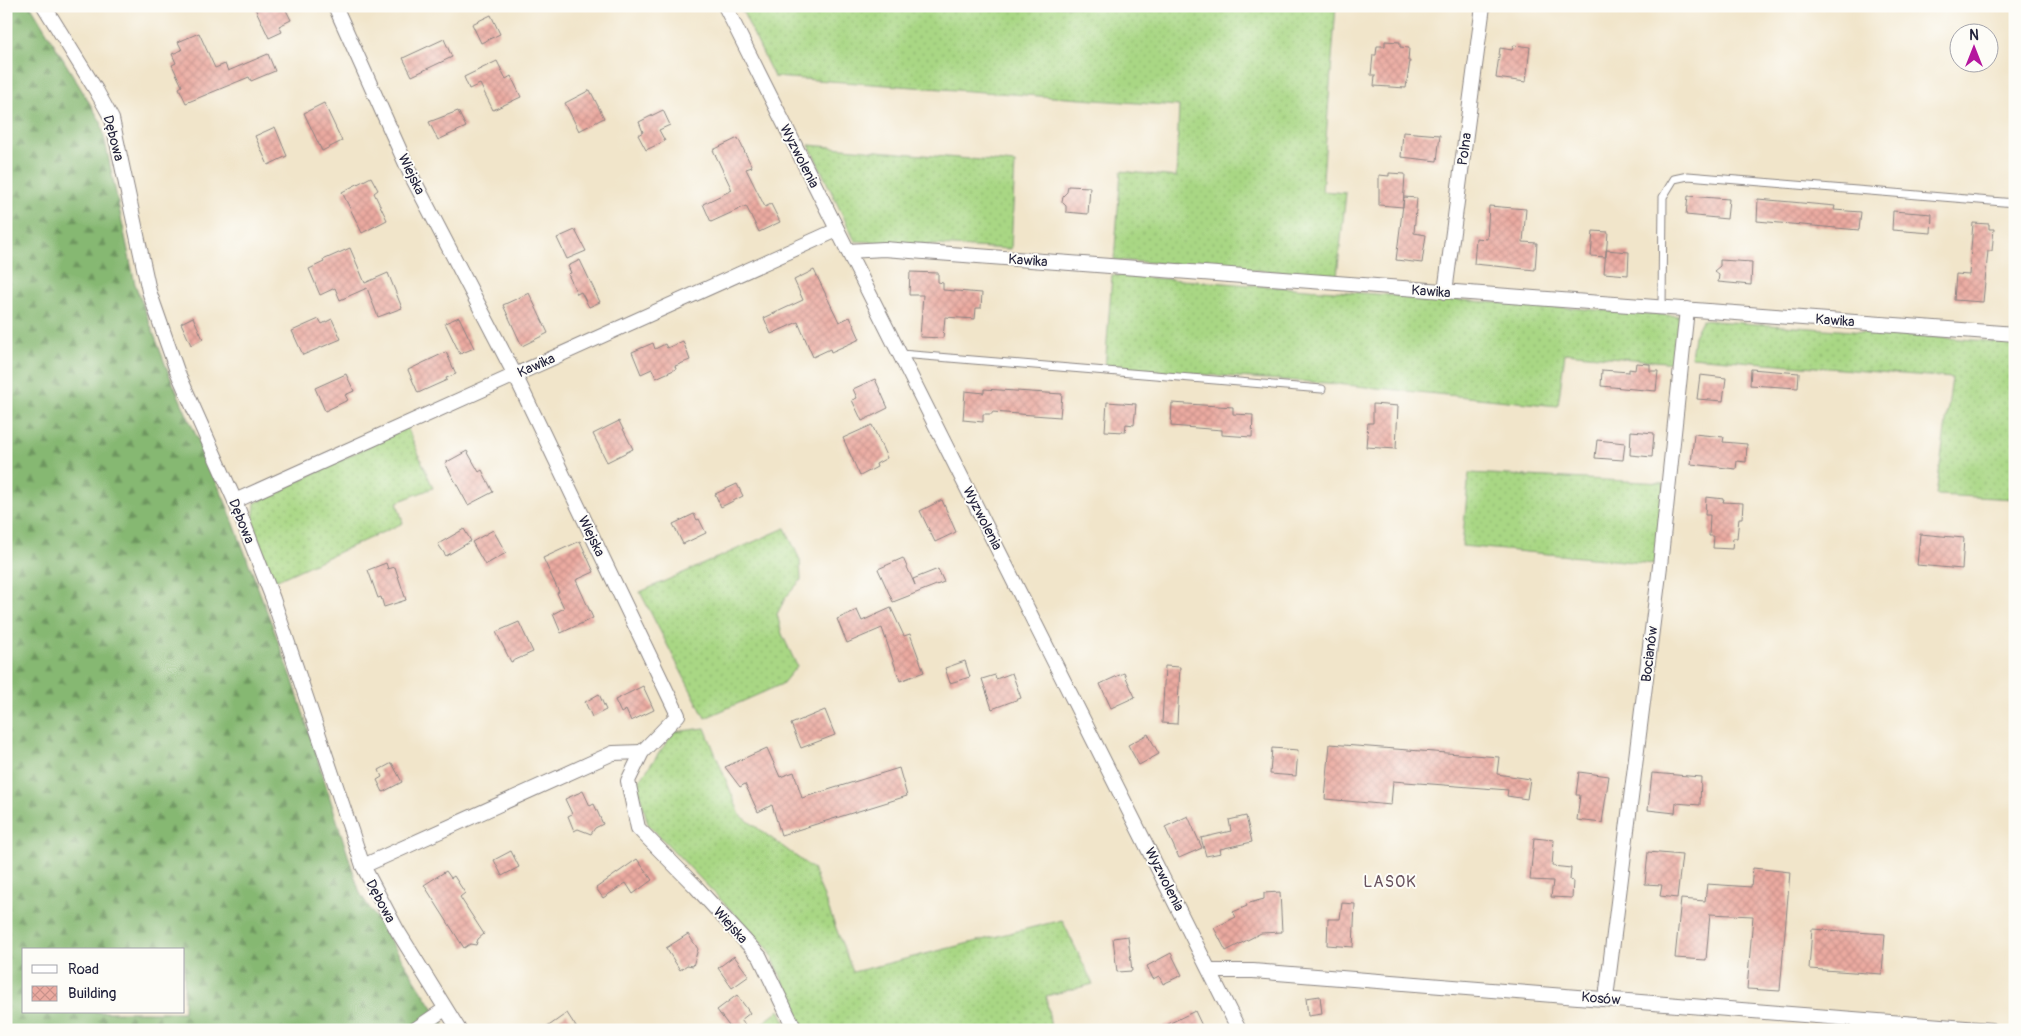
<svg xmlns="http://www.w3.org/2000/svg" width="2021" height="1036" font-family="Pangolin,sans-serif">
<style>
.grass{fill:url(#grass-dots);stroke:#667c60}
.forest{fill:url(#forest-firs);stroke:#546d56;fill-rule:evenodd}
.building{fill:url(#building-cross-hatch)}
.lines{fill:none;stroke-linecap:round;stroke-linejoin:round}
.lane-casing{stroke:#8a8482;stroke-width:9}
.street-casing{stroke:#8a8482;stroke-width:16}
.lane{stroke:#fff;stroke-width:7}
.street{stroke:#fff;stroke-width:14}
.labels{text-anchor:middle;stroke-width:4;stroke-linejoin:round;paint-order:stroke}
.street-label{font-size:14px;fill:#22223b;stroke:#fdfcf7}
.quarter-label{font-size:16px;letter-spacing:1px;fill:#68525e;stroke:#fdfcf7}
</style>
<defs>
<pattern id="grass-dots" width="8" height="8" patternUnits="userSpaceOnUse" patternTransform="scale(1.25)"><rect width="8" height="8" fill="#a9d784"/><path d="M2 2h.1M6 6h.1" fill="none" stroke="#91b873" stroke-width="1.8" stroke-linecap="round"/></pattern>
<pattern id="forest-firs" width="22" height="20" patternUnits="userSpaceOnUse" patternTransform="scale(1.25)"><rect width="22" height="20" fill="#86b872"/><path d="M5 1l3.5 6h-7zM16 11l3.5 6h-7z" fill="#6d955f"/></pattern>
<pattern id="building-cross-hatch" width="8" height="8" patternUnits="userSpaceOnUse" patternTransform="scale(1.25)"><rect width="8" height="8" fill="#ebaaa0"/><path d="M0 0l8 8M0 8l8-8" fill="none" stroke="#c9928b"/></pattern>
</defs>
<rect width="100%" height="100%" fill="#fdfcf7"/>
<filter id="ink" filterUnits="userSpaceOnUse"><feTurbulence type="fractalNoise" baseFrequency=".02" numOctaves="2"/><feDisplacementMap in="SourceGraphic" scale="10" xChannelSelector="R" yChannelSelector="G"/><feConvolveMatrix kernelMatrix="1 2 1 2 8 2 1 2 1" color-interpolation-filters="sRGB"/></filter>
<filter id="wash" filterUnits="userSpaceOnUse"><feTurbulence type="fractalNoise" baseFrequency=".0096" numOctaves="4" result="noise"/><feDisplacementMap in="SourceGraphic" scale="20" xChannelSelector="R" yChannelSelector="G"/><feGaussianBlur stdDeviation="1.12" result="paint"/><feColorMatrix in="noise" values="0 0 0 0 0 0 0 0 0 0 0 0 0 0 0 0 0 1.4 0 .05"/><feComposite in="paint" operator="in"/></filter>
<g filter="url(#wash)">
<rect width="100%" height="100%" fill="#f1e5ca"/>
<!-- grass -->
<g class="grass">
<polygon points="740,6 1336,6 1322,191 1346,193 1337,276 1114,260 1121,171 1176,177 1179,106 774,77"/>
<polygon points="809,145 1015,163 1011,249 855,241"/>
<polygon points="1112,275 1681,316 1677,363 1565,353 1558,406 1326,383 1105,368"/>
<polygon points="1702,320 2015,343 2015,499 1936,495 1952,378 1691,357 1694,336"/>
<polygon points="407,427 433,488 397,502 403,523 273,582 253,524 255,503"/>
<polygon points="1469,473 1664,483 1655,564 1462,546"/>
<polygon points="785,528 800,560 801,580 786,597 777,614 782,634 797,666 782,684 705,718 640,592"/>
<polygon points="705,728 740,815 813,869 853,972 1062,920 1093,984 1046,996 1051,1029 1046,1030 805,1030 769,950 648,824 637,784 674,732"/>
<polygon points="779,1010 789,1030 753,1030 776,1013"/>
</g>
<!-- forest -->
<path class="forest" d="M 6,6 L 31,6 L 101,122 L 135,284 L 169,374 L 228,508 L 292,678 L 360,893 L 447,1030 L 6,1030 ZM 24,950 L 184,950 L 184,1012 L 24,1012 Z"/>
<g id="blocks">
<!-- building -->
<g class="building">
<polygon points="254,6 284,6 291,20 279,26 282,32 269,38"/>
<polygon points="491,15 500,34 481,43 472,24"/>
<polygon points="199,33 215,68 225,64 228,71 268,54 275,71 251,81 249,77 186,103 179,88 182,86 172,65 176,63 172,54 182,50 178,42"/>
<polygon points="444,39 452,57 412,76 403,58"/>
<polygon points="1385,41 1400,42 1400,47 1409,48 1408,61 1410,61 1406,88 1374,86 1375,75 1371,75 1373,55 1376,55 1377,46 1385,46"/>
<polygon points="1514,45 1530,47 1526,82 1496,78 1500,48 1512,50"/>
<polygon points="497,61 506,79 511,76 521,97 493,110 480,84 469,89 464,77"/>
<polygon points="590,90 604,118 579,131 565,103"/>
<polygon points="324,103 342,141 322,151 304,113"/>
<polygon points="663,110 670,125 659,130 665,141 646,150 638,135 643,132 639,122"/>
<polygon points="458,111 466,127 438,140 429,122"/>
<polygon points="275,127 287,156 268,165 255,136"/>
<polygon points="1403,132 1440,135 1437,161 1401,157"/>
<polygon points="738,138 752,167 746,169 765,207 771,204 780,222 759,232 746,206 711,222 703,204 732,190 713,150"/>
<polygon points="1389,173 1405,174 1403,207 1379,205 1379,175 1389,176"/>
<polygon points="371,177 378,190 374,193 387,220 362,233 342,192"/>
<polygon points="1068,186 1090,187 1088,214 1066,212 1066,206 1062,202 1063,196 1067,192"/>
<polygon points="1688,196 1729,199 1727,219 1686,215"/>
<polygon points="1404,197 1417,198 1414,233 1426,235 1422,263 1396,260"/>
<polygon points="1758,199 1835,206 1834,210 1861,212 1859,230 1757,221"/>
<polygon points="1489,206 1526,209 1523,242 1537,243 1535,270 1474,264 1476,238 1487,239"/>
<polygon points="1893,211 1932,214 1931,233 1892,230"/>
<polygon points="1973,223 1989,224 1989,229 1994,229 1992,251 1988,251 1983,302 1954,300 1956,274 1969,275"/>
<polygon points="575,230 586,251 567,259 557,238"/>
<polygon points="1593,231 1608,232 1606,257 1591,256"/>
<polygon points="350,248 365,283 388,273 402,308 378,317 367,288 340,300 335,288 320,295 309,269 324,262 323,260"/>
<polygon points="1606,250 1629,252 1628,275 1604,273"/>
<polygon points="580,260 600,302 589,307 581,292 577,294 568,274 571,273 568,266"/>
<polygon points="1720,260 1752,262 1751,285 1718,282 1719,275 1714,271 1720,266"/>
<polygon points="814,270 839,322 850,317 860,339 831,352 830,349 813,357 798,322 771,334 764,318 803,300 794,280"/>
<polygon points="910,272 938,273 938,282 943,283 943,290 982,293 981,308 976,308 975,319 945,317 943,338 920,337 923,295 909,295"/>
<polygon points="529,293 548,333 522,346 503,305"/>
<polygon points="193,317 203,339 191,345 181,323"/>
<polygon points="459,317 474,348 460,354 445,323"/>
<polygon points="319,319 322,324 332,319 341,339 303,355 292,331"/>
<polygon points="683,341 690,360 675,366 676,369 656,378 652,369 641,374 632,352 653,343 655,349 665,344 667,348"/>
<polygon points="446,352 456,374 446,378 447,380 418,393 408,370"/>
<polygon points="1636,363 1650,364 1650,371 1658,371 1656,391 1601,386 1602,370 1629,372 1629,369 1635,370"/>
<polygon points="1751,369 1799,373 1798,388 1750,385"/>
<polygon points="346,374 354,391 345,395 348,400 325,411 315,388"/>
<polygon points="1700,375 1726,378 1723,401 1697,399"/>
<polygon points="875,379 888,408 862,421 852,400 857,398 853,389"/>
<polygon points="984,389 1062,394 1060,417 992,412 992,414 983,414 983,422 963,420 965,391 984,393"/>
<polygon points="1107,402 1136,404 1134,425 1126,424 1125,432 1105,431"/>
<polygon points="1172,403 1233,407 1233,414 1253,415 1252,437 1222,435 1222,430 1171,426"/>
<polygon points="1373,404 1398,406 1396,449 1366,447 1368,423 1373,423"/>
<polygon points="619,421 633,449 607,462 593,434"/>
<polygon points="872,425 887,458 876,464 877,467 860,476 843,438"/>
<polygon points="1631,431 1654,433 1652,457 1630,455"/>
<polygon points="1694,434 1724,437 1723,442 1747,444 1746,462 1737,461 1736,469 1691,464"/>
<polygon points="1597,440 1625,443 1623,460 1595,458"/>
<polygon points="467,451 479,472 482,470 493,492 468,505 445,463"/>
<polygon points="737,484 743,496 721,507 715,494"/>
<polygon points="1706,497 1724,499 1723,502 1743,503 1742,518 1739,518 1737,538 1733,538 1732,549 1713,548 1714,536 1709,536 1710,515 1705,515"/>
<polygon points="942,500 956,532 935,542 920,511"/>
<polygon points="694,514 697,520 699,519 706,533 683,544 673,524"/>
<polygon points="464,529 471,541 446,556 438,544"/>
<polygon points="493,530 506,553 485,565 472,542"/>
<polygon points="1920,534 1964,538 1962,569 1917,565"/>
<polygon points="580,541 594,572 576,580 593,618 561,633 553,614 564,608 557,593 559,592 543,558"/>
<polygon points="903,558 915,585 913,579 938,569 944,582 893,602 878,569"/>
<polygon points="386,563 388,569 395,567 406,600 384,607 381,597 378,598 368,570"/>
<polygon points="891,608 904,636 910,634 924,672 900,681 882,628 847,643 837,619 857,610 862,621"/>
<polygon points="519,622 533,652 511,662 496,632"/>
<polygon points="965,661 970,677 950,683 945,668"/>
<polygon points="1165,666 1180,667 1177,724 1162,723"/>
<polygon points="1012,673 1021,698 992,709 982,679 995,675 996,679"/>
<polygon points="1124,673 1135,697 1111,708 1100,684"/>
<polygon points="643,686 654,710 631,721 626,710 621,713 615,700"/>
<polygon points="599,694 606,710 592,717 585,702"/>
<polygon points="825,710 835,735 801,748 791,724"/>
<polygon points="1148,734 1159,754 1139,765 1128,745"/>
<polygon points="1330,744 1499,757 1497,774 1530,779 1527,799 1507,796 1508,790 1393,781 1391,805 1325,799"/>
<polygon points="767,748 780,777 794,772 802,798 899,768 907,796 781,835 772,805 758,812 745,784 740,787 725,767"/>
<polygon points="1272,748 1298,750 1296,776 1270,774"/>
<polygon points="392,763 402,782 383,792 377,780 382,777 379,770"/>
<polygon points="1579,772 1609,776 1602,823 1577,820 1580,795 1576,795"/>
<polygon points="1652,773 1701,777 1700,805 1676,803 1675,813 1648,810"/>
<polygon points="583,791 590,806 594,804 603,824 595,828 591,834 578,829 574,831 568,816 572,814 565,799"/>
<polygon points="1188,816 1202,848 1179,858 1165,827"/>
<polygon points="1246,816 1252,842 1220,849 1221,853 1206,856 1201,838 1231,831 1229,820"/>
<polygon points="1534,838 1554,840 1552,866 1571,868 1570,880 1573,881 1572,898 1551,897 1553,881 1530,880"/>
<polygon points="511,851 519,867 502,876 494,860"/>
<polygon points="1648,852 1682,855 1677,898 1660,896 1662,885 1645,884"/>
<polygon points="637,859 652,880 633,894 626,883 603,898 596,888"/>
<polygon points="1753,868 1790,872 1780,991 1747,989 1753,916 1710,914 1706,960 1675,958 1681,899 1705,901 1707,884 1751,887"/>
<polygon points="446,871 451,878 454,876 465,893 460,897 484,934 478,939 476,945 470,944 464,948 424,885"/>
<polygon points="1280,892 1282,932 1261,933 1226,951 1214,928 1236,917 1233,912 1247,906 1246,904 1264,899 1264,893"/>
<polygon points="1342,903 1355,904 1353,947 1327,945 1328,919 1340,919"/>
<polygon points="1812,929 1885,934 1882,974 1809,969"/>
<polygon points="688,934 698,949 693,966 687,965 680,970 666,948"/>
<polygon points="1128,936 1132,971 1117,972 1113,938"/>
<polygon points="1171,953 1182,975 1163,984 1159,976 1153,979 1147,966"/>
<polygon points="734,956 749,976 732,988 718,968"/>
<polygon points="737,995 750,1013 741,1020 749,1030 732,1030 717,1010"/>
<polygon points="1320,996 1322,1014 1308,1016 1306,998"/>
<polygon points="1195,1011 1204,1030 1156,1030"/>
<polygon points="567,1013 578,1030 543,1030"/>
</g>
</g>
</g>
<g filter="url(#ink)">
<use href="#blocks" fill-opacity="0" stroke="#8a8482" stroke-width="1"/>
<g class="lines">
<defs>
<g id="lane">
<polyline points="1662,307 1663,197 1674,179 1688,176 2015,203"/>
<polyline points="901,354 1322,389"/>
</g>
<g id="street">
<polyline points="44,6 96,90 112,119 149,291 177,371 235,501 273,599 363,866 397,930 459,1030"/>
<polyline points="335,6 410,173 515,375 678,715 642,752 628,781 638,828 696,887 760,957 795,1030"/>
<polyline points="725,6 1239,1030"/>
<polyline points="848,251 884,249 2015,334"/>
<polyline points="1445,292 1483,6"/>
<polyline points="235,501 837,230"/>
<polyline points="363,866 613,753 642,752"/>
<polyline points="1211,971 1253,971 1991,1030"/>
<polyline points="1606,998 1660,566 1687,309"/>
<polyline points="414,1030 445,1009"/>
</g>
</defs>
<!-- lane casing -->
<use href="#lane" class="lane-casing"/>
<!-- street casing -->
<use href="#street" class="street-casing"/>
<!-- lane -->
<use href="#lane" class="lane"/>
<!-- street -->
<use href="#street" class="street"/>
</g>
</g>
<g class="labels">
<!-- street labels -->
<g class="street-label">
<text transform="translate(114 138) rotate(75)" y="5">Dębowa</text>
<text transform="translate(1464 149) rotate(-82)" y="5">Polna</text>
<text transform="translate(800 156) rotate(63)" y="5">Wyzwolenia</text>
<text transform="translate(412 174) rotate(64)" y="5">Wiejska</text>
<text transform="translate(1028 260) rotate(4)" y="5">Kawika</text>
<text transform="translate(1431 291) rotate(4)" y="5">Kawika</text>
<text transform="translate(1835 320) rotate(4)" y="5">Kawika</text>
<text transform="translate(536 365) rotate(-24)" y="5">Kawika</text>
<text transform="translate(983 518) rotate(63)" y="5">Wyzwolenia</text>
<text transform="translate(242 521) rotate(68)" y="5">Dębowa</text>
<text transform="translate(592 536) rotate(64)" y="5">Wiejska</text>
<text transform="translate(1649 654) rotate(-83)" y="5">Bocianów</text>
<text transform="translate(1165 879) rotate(63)" y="5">Wyzwolenia</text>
<text transform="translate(381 901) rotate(62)" y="5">Dębowa</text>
<text transform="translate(731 925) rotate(48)" y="5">Wiejska</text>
<text transform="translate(1601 998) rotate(5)" y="5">Kosów</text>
</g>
<!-- quarter labels -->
<g class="quarter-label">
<text x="1390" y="887">LASOK</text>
</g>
</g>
<!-- margin -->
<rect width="2021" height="1036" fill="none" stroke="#fdfcf7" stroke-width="25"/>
<!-- legend -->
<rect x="22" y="948" width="162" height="65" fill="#fdfcf7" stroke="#a5a5ac"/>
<rect x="32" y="965" width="25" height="8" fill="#ffffff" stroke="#a5a5ac"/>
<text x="68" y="974" font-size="15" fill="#22223b">Road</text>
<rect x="32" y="986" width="25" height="15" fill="url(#building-cross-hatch)" stroke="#a5a5ac"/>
<text x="68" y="998" font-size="15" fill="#22223b">Building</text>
<!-- north arrow -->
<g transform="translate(1974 48)"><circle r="24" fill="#fdfcf7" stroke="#a5a5ac"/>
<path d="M0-4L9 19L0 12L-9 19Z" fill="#b5179e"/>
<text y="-8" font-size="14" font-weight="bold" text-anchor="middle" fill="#22223b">N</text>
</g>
</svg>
